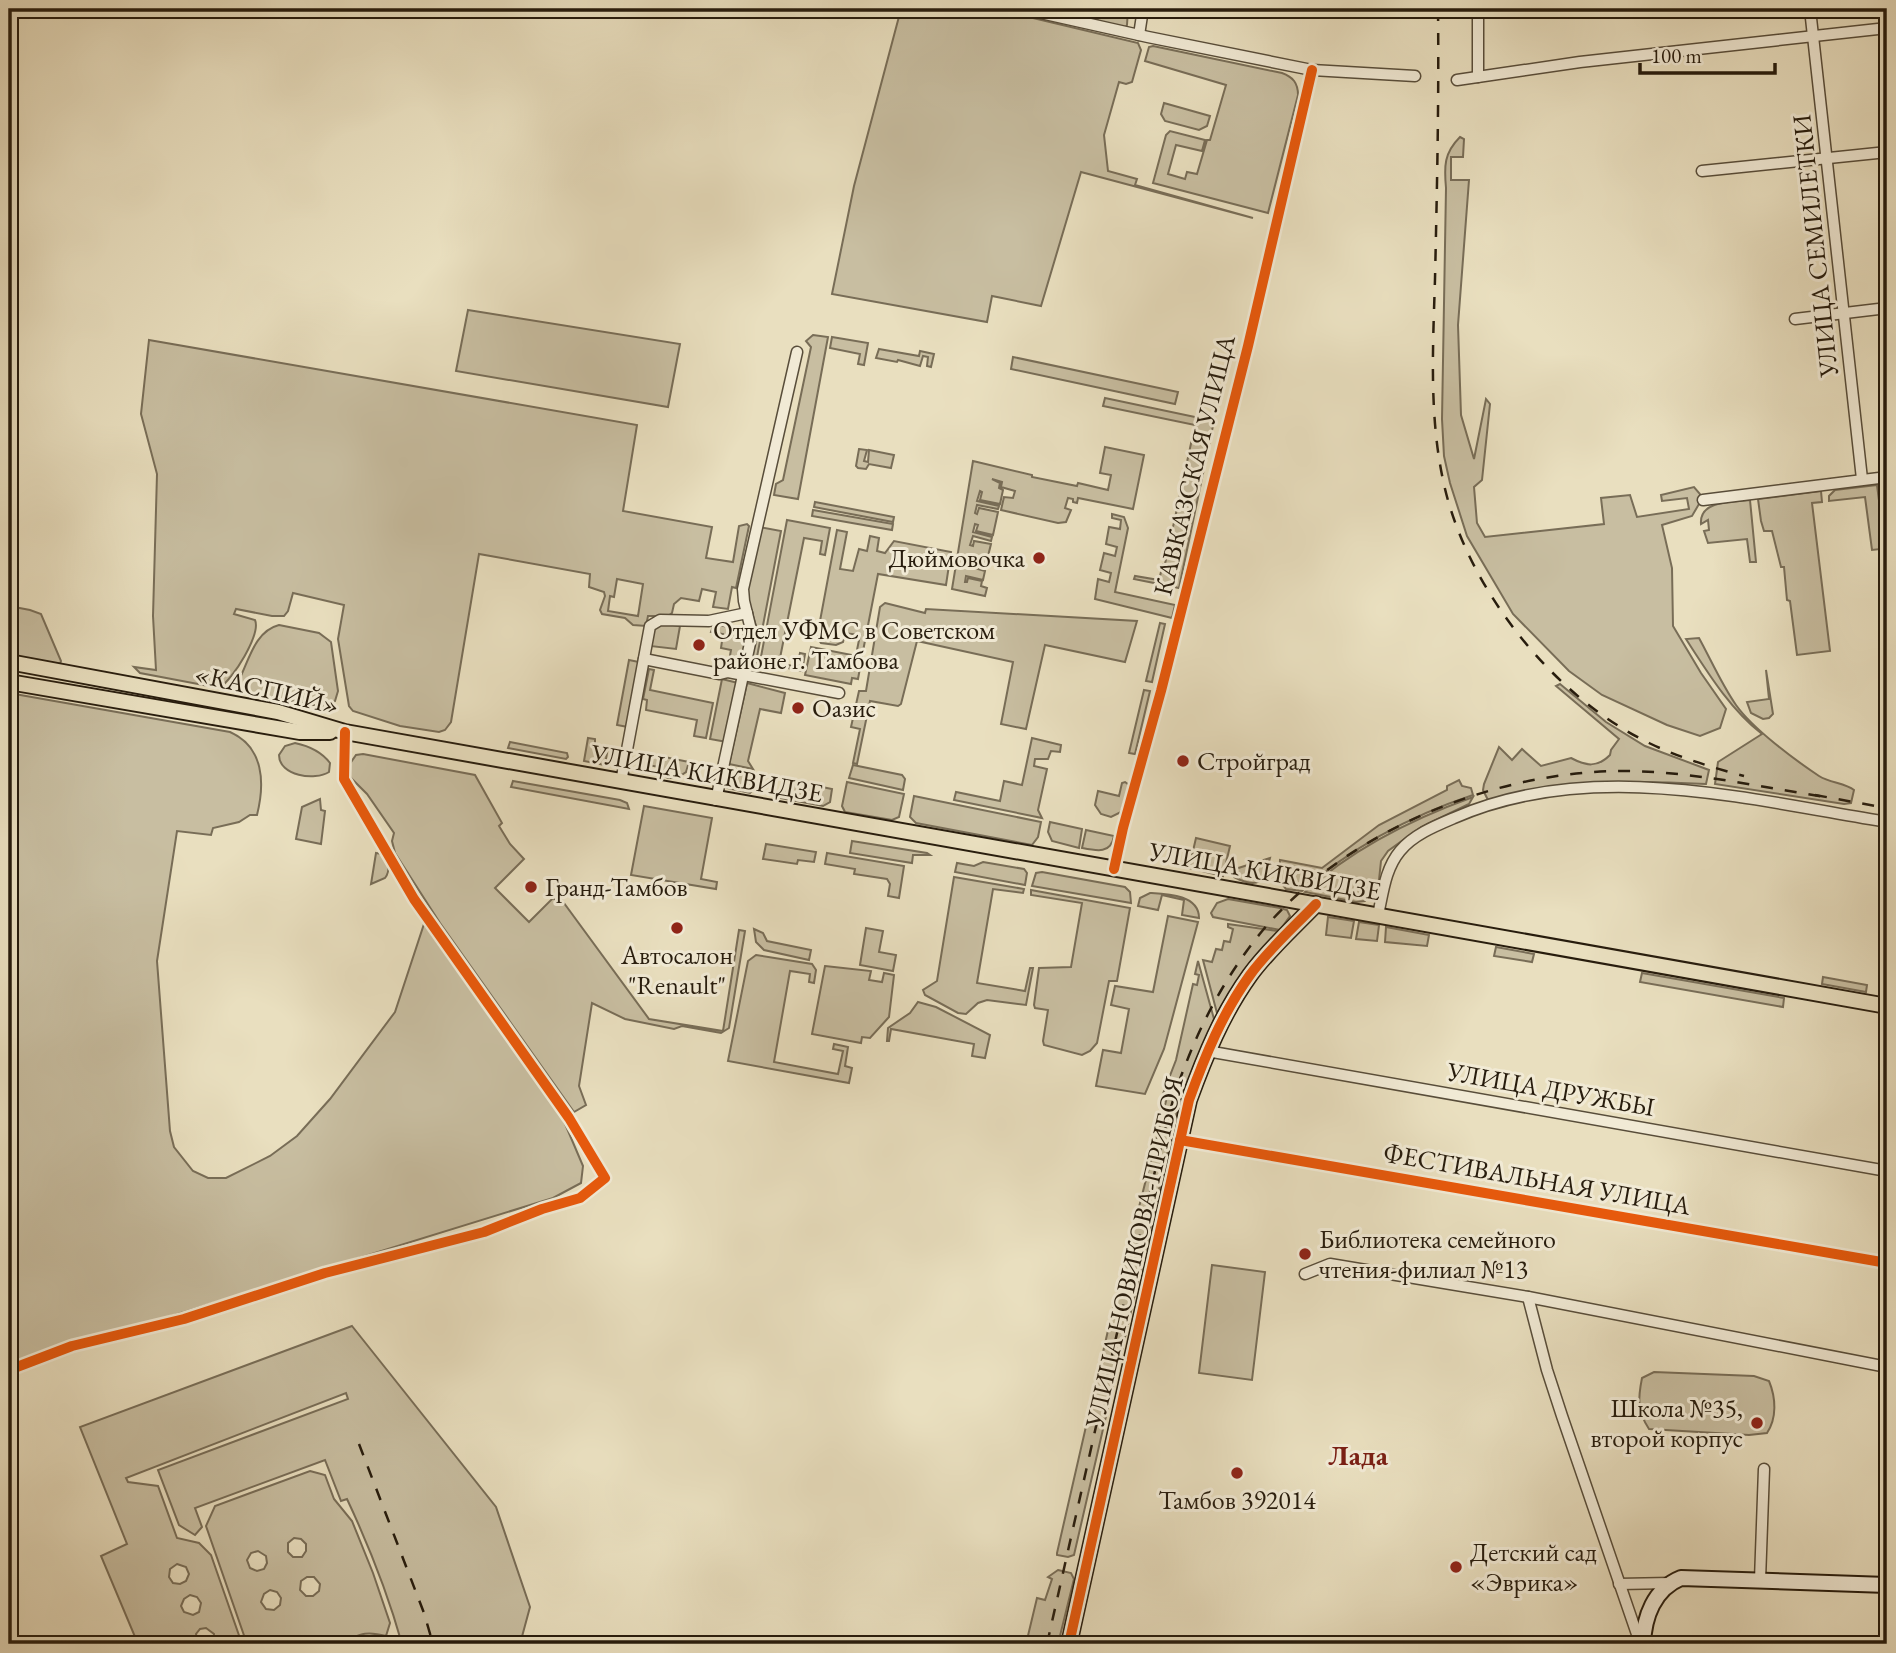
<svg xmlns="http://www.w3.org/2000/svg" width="1896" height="1653" font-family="'EB Garamond',serif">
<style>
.green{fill:#c8bea1;stroke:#786d57;stroke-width:2;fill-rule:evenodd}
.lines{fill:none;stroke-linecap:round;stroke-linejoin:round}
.street-casing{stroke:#584d3a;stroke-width:13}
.secondary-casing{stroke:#271c0d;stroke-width:18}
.primary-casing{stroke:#271c0d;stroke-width:18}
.street{stroke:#f1ead5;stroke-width:10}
.secondary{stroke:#f1ead5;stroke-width:14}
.primary{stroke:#e9dfbf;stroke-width:14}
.rail{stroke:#271c0d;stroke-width:2.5;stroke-dasharray:12 12;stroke-linecap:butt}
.cycleway-casing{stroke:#f1ead5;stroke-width:15}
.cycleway{stroke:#e8590c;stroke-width:10}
.poi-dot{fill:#8f2418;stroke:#f1ead5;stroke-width:2.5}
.labels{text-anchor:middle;stroke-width:6;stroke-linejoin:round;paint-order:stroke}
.street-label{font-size:26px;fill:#271c0d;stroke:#f1ead5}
.poi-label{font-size:26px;fill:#271c0d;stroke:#f1ead5;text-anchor:start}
.neighbourhood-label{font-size:28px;font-weight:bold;fill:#7a1f14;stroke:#f1ead5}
</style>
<rect width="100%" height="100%" fill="#e9dfbf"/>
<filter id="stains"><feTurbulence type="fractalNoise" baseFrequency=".00286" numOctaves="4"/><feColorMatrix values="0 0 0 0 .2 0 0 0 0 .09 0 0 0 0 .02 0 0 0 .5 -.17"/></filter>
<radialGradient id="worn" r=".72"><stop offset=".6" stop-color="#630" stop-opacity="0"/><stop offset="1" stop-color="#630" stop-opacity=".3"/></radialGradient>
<!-- green -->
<g class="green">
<polygon points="901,9 995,9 1138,43 1141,50 1132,82 1126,84 1119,82 1104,135 1108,171 1137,179 1135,185 1253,218 1081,172 1041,306 992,296 987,322 832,294 854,186"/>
<polygon points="1099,9 1128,9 1127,25 1125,28 1097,24"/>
<path d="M 1153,46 L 1282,73 C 1293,77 1298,83 1298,95 L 1268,213 L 1153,183 L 1166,135 L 1170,131 L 1205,140 L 1202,151 L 1176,145 L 1168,174 L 1185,179 L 1187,172 L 1197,174 L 1207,140 L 1210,140 L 1226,85 L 1145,61 L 1149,47 Z"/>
<polygon points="1164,103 1210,116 1207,126 1199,130 1165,121 1161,114"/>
<path d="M 1460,137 L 1464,139 L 1463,157 L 1451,157 L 1451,180 L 1469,180 L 1458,325 L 1461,415 L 1474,459 L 1486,399 L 1490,404 L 1482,480 L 1474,487 L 1477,523 L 1485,537 L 1604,524 L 1601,498 L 1630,495 L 1637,517 L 1689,509 L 1687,498 L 1662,501 L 1661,495 L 1694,487 L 1700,494 L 1699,504 L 1692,516 L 1662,525 L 1672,568 L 1673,626 L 1701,673 L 1726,709 L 1720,728 L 1700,736 L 1667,725 L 1602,695 L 1569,671 L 1513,614 L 1467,536 L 1450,483 L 1444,456 L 1442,419 L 1446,188 C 1444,166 1444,153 1460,137 Z"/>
<polygon points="468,310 680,344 668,407 456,371"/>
<polygon points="813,335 828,337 798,499 774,495 776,484 783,480 811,347 806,341"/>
<polygon points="832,337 868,343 864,365 858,364 860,354 830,348"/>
<path d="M 149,340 L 637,425 L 623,511 L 712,527 L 706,558 L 733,562 L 739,526 L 747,524 L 749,526 L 736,588 L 732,587 L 728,609 L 713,607 L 716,592 L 702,589 L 699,601 L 681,598 L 674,604 L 672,613 L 668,616 L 648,616 L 646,626 L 633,625 L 625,618 L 602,614 L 600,610 L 605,596 L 604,592 L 589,587 L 590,574 L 479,554 L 451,722 L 445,730 L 439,732 L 400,726 L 353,711 L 349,706 L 338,639 L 344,605 L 293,593 L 288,611 L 284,616 L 272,616 L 236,609 L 234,614 L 255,620 C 261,634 233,680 219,688 L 140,673 L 134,667 L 156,670 L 153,616 L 157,474 L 141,414 ZM 617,579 L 643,584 L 638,616 L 608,611 L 610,596 L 614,597 Z"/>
<polygon points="879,349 919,356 920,351 934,354 931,367 927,366 928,357 923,356 920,366 898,360 897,362 876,358"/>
<polygon points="1013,357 1178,392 1175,404 1011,369"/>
<polygon points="1105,398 1214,421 1179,588 1134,579 1135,576 1159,580 1163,564 1165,564 1195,425 1103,406"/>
<polygon points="1105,447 1144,455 1133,509 1078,498 1077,503 1073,502 1073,499 1068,498 1065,508 1071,510 1066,522 1058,523 1001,510 1004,497 1013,498 1015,491 1001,487 1002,482 992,479 1000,483 999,488 1003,490 1000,504 980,500 982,492 980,491 977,501 999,506 998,509 977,505 975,513 977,514 979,508 998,512 993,535 976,531 978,525 975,524 973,532 992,537 991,541 973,536 970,545 973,546 974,541 991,544 985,568 971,565 970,559 968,566 985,571 983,580 966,576 965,582 967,582 968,578 982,581 981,586 987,588 985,596 952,589 973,461 1032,475 1032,477 1077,486 1078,483 1108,490 1111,475 1100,473"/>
<polygon points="859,449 867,450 864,461 868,462 869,450 894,455 891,468 869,464 866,469 858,468 856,466"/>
<polygon points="1877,485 1882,524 1887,524 1886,591 1880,549 1872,550 1865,497 1829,501 1829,496 1835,490"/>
<polygon points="1821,491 1822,502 1812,503 1830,651 1797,655 1790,601 1787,600 1784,567 1781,567 1772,531 1764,531 1761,521 1758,499"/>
<path d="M 1750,500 L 1756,562 L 1750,562 L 1747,539 L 1708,543 L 1704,531 L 1709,530 L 1708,520 L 1701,524 C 1699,500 1733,502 1750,500 Z"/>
<polygon points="815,502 894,517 893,522 814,507"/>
<polygon points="813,510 893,524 892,530 812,516"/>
<polygon points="1112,514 1124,517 1128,528 1115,592 1175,605 1172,618 1095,599 1098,579 1109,582 1111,573 1100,570 1104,553 1115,556 1117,547 1106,544 1109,527 1120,529 1121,520 1112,518"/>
<polygon points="787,520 830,528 825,555 820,554 822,541 804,538 779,663 797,667 800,653 805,654 802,671 760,662"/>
<polygon points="759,527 781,531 756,662 750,661 757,629 746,593"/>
<polygon points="837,530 847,532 840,569 853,571 859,549 867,551 870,536 879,538 877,551 885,553 894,541 951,552 946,585 878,574 863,651 857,650 860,635 845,633 843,642 836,645 821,643 817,637"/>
<polygon points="885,603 925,613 926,609 1137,621 1125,662 1045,645 1026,729 1001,724 1013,662 917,641 901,704 898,706 870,701 857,764 853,763 860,729 851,727 859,691 866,691 880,607"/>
<polygon points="9,606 30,610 41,614 61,661 60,664 9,658"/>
<polygon points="662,623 680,626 676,649 650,646 654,625"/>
<polygon points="1160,623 1165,624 1152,682 1146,681"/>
<polygon points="714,624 747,631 744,664 729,661 731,650 721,648 723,634 711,632"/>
<path d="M 279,625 L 319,633 L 331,642 L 338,691 L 335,701 L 324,707 L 247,693 L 241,687 L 239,680 C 249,660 255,631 279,625 Z"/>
<path d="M 1699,638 C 1711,660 1722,685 1736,705 C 1753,729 1795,760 1819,776 C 1830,783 1845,783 1854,790 L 1851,803 L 1844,804 L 1715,784 L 1718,762 L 1762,734 C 1730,709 1708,673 1686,639 Z"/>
<polygon points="811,647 862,657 858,679 852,678 851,684 805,675"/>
<polygon points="629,660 639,662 628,727 617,725"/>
<polygon points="649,669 654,670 650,690 713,703 706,738 694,736 697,720 646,710 647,700 643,699"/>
<polygon points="1766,670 1773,714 1769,718 1763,719 1751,713 1747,702 1769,699"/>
<polygon points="722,679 738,683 727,742 710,739"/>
<polygon points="747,683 785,693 781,713 760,709 748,761 753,769 729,764"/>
<path d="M 1560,684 L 1606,722 L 1645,746 L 1709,770 L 1706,784 C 1628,780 1563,780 1488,800 L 1483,790 L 1484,784 L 1499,747 L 1512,760 L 1522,749 L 1541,766 L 1571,758 C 1586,766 1597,768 1610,755 L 1611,750 L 1619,739 L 1556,686 Z"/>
<polygon points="1144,690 1150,691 1135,754 1129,753"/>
<path d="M 9,693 L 230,732 C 264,747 265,783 257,815 L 250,815 L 239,822 L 213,828 L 211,835 L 177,831 L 157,961 L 170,1131 L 174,1147 L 193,1171 L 208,1178 L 226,1178 L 270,1156 L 297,1136 L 330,1099 L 395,1012 L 424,924 L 563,1119 L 583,1166 L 581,1183 L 553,1198 L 9,1366 Z"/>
<polygon points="588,738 595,739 595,745 608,747 605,765 584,761"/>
<polygon points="1032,738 1061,745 1060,752 1051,751 1048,759 1035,759 1034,766 1047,769 1038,810 1042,818 954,800 956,792 1000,801 1004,781 1022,785"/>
<polygon points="510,742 567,753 568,757 566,759 508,748"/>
<path d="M 295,743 C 309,746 321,751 330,763 L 329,772 C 315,781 279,776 279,755 L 285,746 Z"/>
<polygon points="363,754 475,775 502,823 499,826 510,844 524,859 495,888 529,922 553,898 558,902 561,899 649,1019 723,1031 739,930 745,931 729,1028 721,1033 682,1026 674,1029 625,1019 592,1003 579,1086 586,1105 574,1112 440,923 395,853 392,841 394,833 367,794 350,777 349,765 356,755"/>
<polygon points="650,754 689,762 686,772 677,778 668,778 658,773 659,767 648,765"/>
<polygon points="853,765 902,775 905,779 903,790 849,778"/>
<polygon points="728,767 758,774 754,789 750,793 727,788 725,781"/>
<polygon points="784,779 801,782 800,790 810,792 812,785 832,789 830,802 823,806 780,798"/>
<path d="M 1459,780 L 1462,786 L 1471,788 L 1473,795 C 1410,816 1352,847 1302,891 L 1286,889 L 1279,880 L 1280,860 L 1322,868 L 1379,825 L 1447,790 L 1447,786 Z"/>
<polygon points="513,781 620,800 627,803 629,809 511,787"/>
<polygon points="847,782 904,794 899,817 892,820 845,812 842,806"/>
<polygon points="1125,782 1129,785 1121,812 1111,817 1101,814 1095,805 1098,791 1119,796 1122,783"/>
<polygon points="914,796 1041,822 1038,837 1032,845 916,823 910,817"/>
<path d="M 1473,797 L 1469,804 L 1421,827 L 1388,851 L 1381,861 L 1379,880 L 1365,901 L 1356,902 L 1305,892 C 1353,848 1412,819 1473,797 Z"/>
<polygon points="320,799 321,810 325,811 321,844 296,839 302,807"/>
<polygon points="644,806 712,818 701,879 717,882 716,889 631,875"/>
<polygon points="1050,822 1082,829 1079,848 1052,841 1048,832"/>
<path d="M 1086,830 L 1114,836 C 1111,854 1097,851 1082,848 Z"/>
<polygon points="1196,838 1230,846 1223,876 1189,868"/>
<polygon points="852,841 927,853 930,855 913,855 912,863 850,853"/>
<polygon points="766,844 816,852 814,862 798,860 797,864 763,859"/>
<path d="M 376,853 L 382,854 C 388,861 391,870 385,878 L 371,884 Z"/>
<polygon points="827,853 904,866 899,898 888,896 890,884 887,879 854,874 855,869 825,864"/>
<path d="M 1270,858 C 1264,882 1259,890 1234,877 L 1232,870 Z"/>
<polygon points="983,862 1024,869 1027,873 1025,885 955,872 957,863 974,866"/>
<polygon points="1042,872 1125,887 1130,892 1131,903 1032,886 1036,873"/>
<polygon points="954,877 1024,889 1023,893 993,889 977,983 1025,991 1030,968 1033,968 1026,1005 987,1000 978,1003 966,1014 958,1013 925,995 923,990 937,981"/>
<polygon points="1031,890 1130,908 1117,981 1109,981 1097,1043 1090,1051 1082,1055 1044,1045 1043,1041 1048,1010 1035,1008 1034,1005 1039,968 1071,967 1082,903 1031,895"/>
<path d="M 1150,893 C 1168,894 1199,895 1199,918 L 1182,915 L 1184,900 L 1162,895 L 1158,910 L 1138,906 L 1140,898 Z"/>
<polygon points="1228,899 1280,908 1287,910 1290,916 1280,930 1213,917 1211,913 1217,903"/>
<polygon points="1168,916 1198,922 1164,1049 1145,1094 1096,1086 1103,1050 1121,1053 1129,1009 1111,1005 1115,986 1153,992"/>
<polygon points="1328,917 1354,921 1351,938 1326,935"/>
<polygon points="1359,922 1379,925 1377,941 1356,939"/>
<polygon points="1228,924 1278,931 1245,969 1217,1013 1203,960 1212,962 1216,949 1222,950 1224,941 1230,942 1233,929 1228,927"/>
<polygon points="1386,927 1429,935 1427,946 1385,942"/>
<polygon points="866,928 883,931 879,952 896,955 893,971 860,965"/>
<polygon points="754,929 763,933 767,941 811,950 809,960 764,950 756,942"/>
<polygon points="1496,947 1534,954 1532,962 1494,956"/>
<polygon points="756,955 812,964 816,970 814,983 809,982 810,974 790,971 774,1062 838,1074 843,1051 833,1049 834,1044 848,1047 845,1066 852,1068 849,1083 728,1061 748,961"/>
<polygon points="1198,961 1214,1019 1179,1103 1120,1359 1117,1359 1113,1376 1115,1377 1074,1555 1068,1557 1057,1555 1057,1553 1112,1313 1166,1101 1161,1099 1176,1060 1193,984 1197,985 1199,975 1195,974"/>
<polygon points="825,966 871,971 869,980 882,982 884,973 894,975 889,1017 870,1038 862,1037 861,1043 812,1034"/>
<polygon points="1642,973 1784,998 1783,1007 1640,982"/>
<polygon points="1823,977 1867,985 1866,992 1822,984"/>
<polygon points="918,1002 936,1007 990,1035 985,1058 972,1056 974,1044 891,1029 889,1041 887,1041 888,1028 910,1013"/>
<polygon points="1212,1265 1265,1272 1252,1380 1199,1373"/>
<path d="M 352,1326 L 496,1507 L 530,1607 L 520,1644 L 402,1644 C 388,1594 369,1546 347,1499 L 341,1501 L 325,1460 L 195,1508 L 202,1527 L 195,1535 L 179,1525 L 158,1470 L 348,1399 L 346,1393 L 126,1478 L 128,1482 L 158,1486 L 177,1538 L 199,1543 L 211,1555 L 242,1644 L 213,1644 L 214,1634 L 206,1628 L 200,1629 L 196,1634 L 198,1644 L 138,1644 L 101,1556 L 127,1544 L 80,1427 ZM 177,1564 L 186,1567 L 189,1574 L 186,1581 L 180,1584 L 173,1583 L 169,1577 L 170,1569 ZM 190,1595 L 197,1597 L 201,1603 L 199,1612 L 193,1615 L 184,1612 L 181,1606 L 184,1599 Z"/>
<path d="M 1654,1372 L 1754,1376 L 1769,1381 C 1776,1398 1777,1418 1767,1433 L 1749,1435 L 1649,1429 C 1637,1411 1638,1398 1642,1378 Z"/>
<path d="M 310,1471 L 325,1475 L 334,1499 L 352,1521 L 373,1573 L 390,1623 L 386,1636 C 356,1628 356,1641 332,1644 C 306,1648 274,1644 247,1644 L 206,1526 L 215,1506 ZM 294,1538 L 301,1539 L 306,1544 L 306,1551 L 302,1557 L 293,1557 L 288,1552 L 288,1543 ZM 258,1551 L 266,1556 L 267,1563 L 264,1569 L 257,1571 L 250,1568 L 247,1560 L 251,1553 ZM 307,1577 L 314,1577 L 320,1584 L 319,1591 L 313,1596 L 306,1596 L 300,1590 L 301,1581 ZM 270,1590 L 277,1592 L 281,1598 L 280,1605 L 274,1610 L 266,1609 L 261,1602 L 264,1594 Z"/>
<polygon points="1058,1570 1071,1573 1074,1579 1058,1644 1026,1644 1037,1598 1045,1600 1052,1579 1048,1577"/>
</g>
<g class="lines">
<defs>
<g id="street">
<polyline points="1023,9 1148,37 1312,70 1415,76"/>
<polyline points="1478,9 1478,77"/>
<polyline points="1810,9 1862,479"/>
<polyline points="1139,35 1143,9"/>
<polyline points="1457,80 1580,62 1887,28"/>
<polyline points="1702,171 1887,152"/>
<polyline points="1795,319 1887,308"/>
<polyline points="1703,500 1887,477"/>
<polyline points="644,659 720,674 728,672 839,693"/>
<polyline points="621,782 650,626 660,620 709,621 747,613"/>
<polyline points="716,800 752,634 744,601 743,589 797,352"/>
<polyline points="1114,869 1123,828 1161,691 1248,346 1312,70"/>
<path d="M 1378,915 C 1383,893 1385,869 1400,851 C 1413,835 1435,826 1454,818 C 1590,758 1747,799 1887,822"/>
<polyline points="1207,1051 1887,1171"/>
<polyline points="1180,1140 1887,1263"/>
<polyline points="1305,1274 1330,1264 1528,1297 1887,1367"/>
<polyline points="1528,1297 1547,1370 1562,1416 1640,1643"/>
<polyline points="9,1370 72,1346 184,1319 325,1273 484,1232 542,1209 580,1198 605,1178 569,1118 414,899 344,779 345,732"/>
<polyline points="1760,1580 1764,1469"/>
<polyline points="1619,1584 1670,1583"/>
</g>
<g id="secondary">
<path d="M 1069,1644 L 1189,1100 C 1205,1056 1222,1014 1250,975 C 1269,949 1294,927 1316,904"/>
<path d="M 1643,1644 C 1644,1617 1654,1589 1681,1578 L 1887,1585"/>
</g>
<g id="primary">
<polyline points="9,662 278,712 345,732 1887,1006"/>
<polyline points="9,682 300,732 330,732"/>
</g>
</defs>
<!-- street casing -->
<use href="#street" class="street-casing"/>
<!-- secondary casing -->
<use href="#secondary" class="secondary-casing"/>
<!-- primary casing -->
<use href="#primary" class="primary-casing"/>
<!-- street -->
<use href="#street" class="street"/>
<!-- secondary -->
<use href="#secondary" class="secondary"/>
<!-- primary -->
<use href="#primary" class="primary"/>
<!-- rail -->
<g class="rail">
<path d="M 1438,9 C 1439,99 1437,189 1435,279 C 1433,346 1429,414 1443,480 C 1465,586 1552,696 1649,743 C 1680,758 1711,767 1744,776"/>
<polyline points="1815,795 1887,808"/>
<polyline points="359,1444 424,1613 433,1644"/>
<path d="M 1047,1644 C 1072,1533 1097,1422 1122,1311 C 1133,1264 1144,1218 1155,1171 C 1164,1136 1171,1100 1185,1066 C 1203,1018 1230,970 1263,930 C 1346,832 1488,774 1615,771 C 1685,770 1755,786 1825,797"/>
</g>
<defs>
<g id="cycleway">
<polyline points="1114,869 1123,828 1161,691 1248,346 1312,70"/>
<polyline points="1180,1140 1887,1263"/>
<polyline points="9,1370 72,1346 184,1319 325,1273 484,1232 542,1209 580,1198 605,1178 569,1118 414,899 344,779 345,732"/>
<path d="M 1069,1644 L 1189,1100 C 1205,1056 1222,1014 1250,975 C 1269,949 1294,927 1316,904"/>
</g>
</defs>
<!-- cycleway casing -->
<use href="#cycleway" class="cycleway-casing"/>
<!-- cycleway -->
<use href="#cycleway" class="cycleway"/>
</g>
<!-- markers -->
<g class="poi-dot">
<circle cx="1039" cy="558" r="7"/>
<circle cx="699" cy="645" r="7"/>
<circle cx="798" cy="708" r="7"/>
<circle cx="1183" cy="761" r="7"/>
<circle cx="531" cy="887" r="7"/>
<circle cx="677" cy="928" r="7"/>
<circle cx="1305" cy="1254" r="7"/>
<circle cx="1757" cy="1423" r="7"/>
<circle cx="1237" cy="1473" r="7"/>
<circle cx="1456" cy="1567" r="7"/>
</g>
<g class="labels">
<!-- street labels -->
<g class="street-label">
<text transform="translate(1815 246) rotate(-96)" y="9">УЛИЦА СЕМИЛЕТКИ</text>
<text transform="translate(1194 465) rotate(-76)" y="9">КАВКАЗСКАЯ УЛИЦА</text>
<text transform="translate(267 689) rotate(13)" y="9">«КАСПИЙ»</text>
<text transform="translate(707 773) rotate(10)" y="9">УЛИЦА КИКВИДЗЕ</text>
<text transform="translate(1265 871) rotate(10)" y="9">УЛИЦА КИКВИДЗЕ</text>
<text transform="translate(1551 1089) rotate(10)" y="9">УЛИЦА ДРУЖБЫ</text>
<text transform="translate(1537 1179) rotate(10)" y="9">ФЕСТИВАЛЬНАЯ УЛИЦА</text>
<text transform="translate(1134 1252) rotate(-77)" y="9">УЛИЦА НОВИКОВА-ПРИБОЯ</text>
</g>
<!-- poi labels -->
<g class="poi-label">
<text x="1025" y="567" text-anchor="end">Дюймовочка</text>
<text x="713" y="639">Отдел УФМС в Советском<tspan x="713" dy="30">районе г. Тамбова</tspan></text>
<text x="812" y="717">Оазис</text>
<text x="1197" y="770">Стройград</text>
<text x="545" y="896">Гранд-Тамбов</text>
<text x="677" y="964" text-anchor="middle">Автосалон<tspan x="677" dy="30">"Renault"</tspan></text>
<text x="1319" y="1248">Библиотека семейного<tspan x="1319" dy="30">чтения-филиал №13</tspan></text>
<text x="1743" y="1417" text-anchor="end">Школа №35,<tspan x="1743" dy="30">второй корпус</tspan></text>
<text x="1237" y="1509" text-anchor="middle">Тамбов 392014</text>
<text x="1470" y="1561">Детский сад<tspan x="1470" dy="30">«Эврика»</tspan></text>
</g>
<!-- neighbourhood labels -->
<g class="neighbourhood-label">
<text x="1358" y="1465">Лада</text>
</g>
</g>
<!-- margin -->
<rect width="1896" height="1653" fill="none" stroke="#e9dfbf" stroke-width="35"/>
<rect x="10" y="10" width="1875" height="1632" fill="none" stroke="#271c0d" stroke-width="3.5"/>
<rect x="18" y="18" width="1861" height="1618" fill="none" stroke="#271c0d" stroke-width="2"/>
<!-- scale -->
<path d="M1640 63v10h135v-10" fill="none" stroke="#271c0d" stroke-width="3.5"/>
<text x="1651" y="63" font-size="21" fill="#271c0d" stroke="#f1ead5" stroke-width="5" paint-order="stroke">100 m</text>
<rect width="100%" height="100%" filter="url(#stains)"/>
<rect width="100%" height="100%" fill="url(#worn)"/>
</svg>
